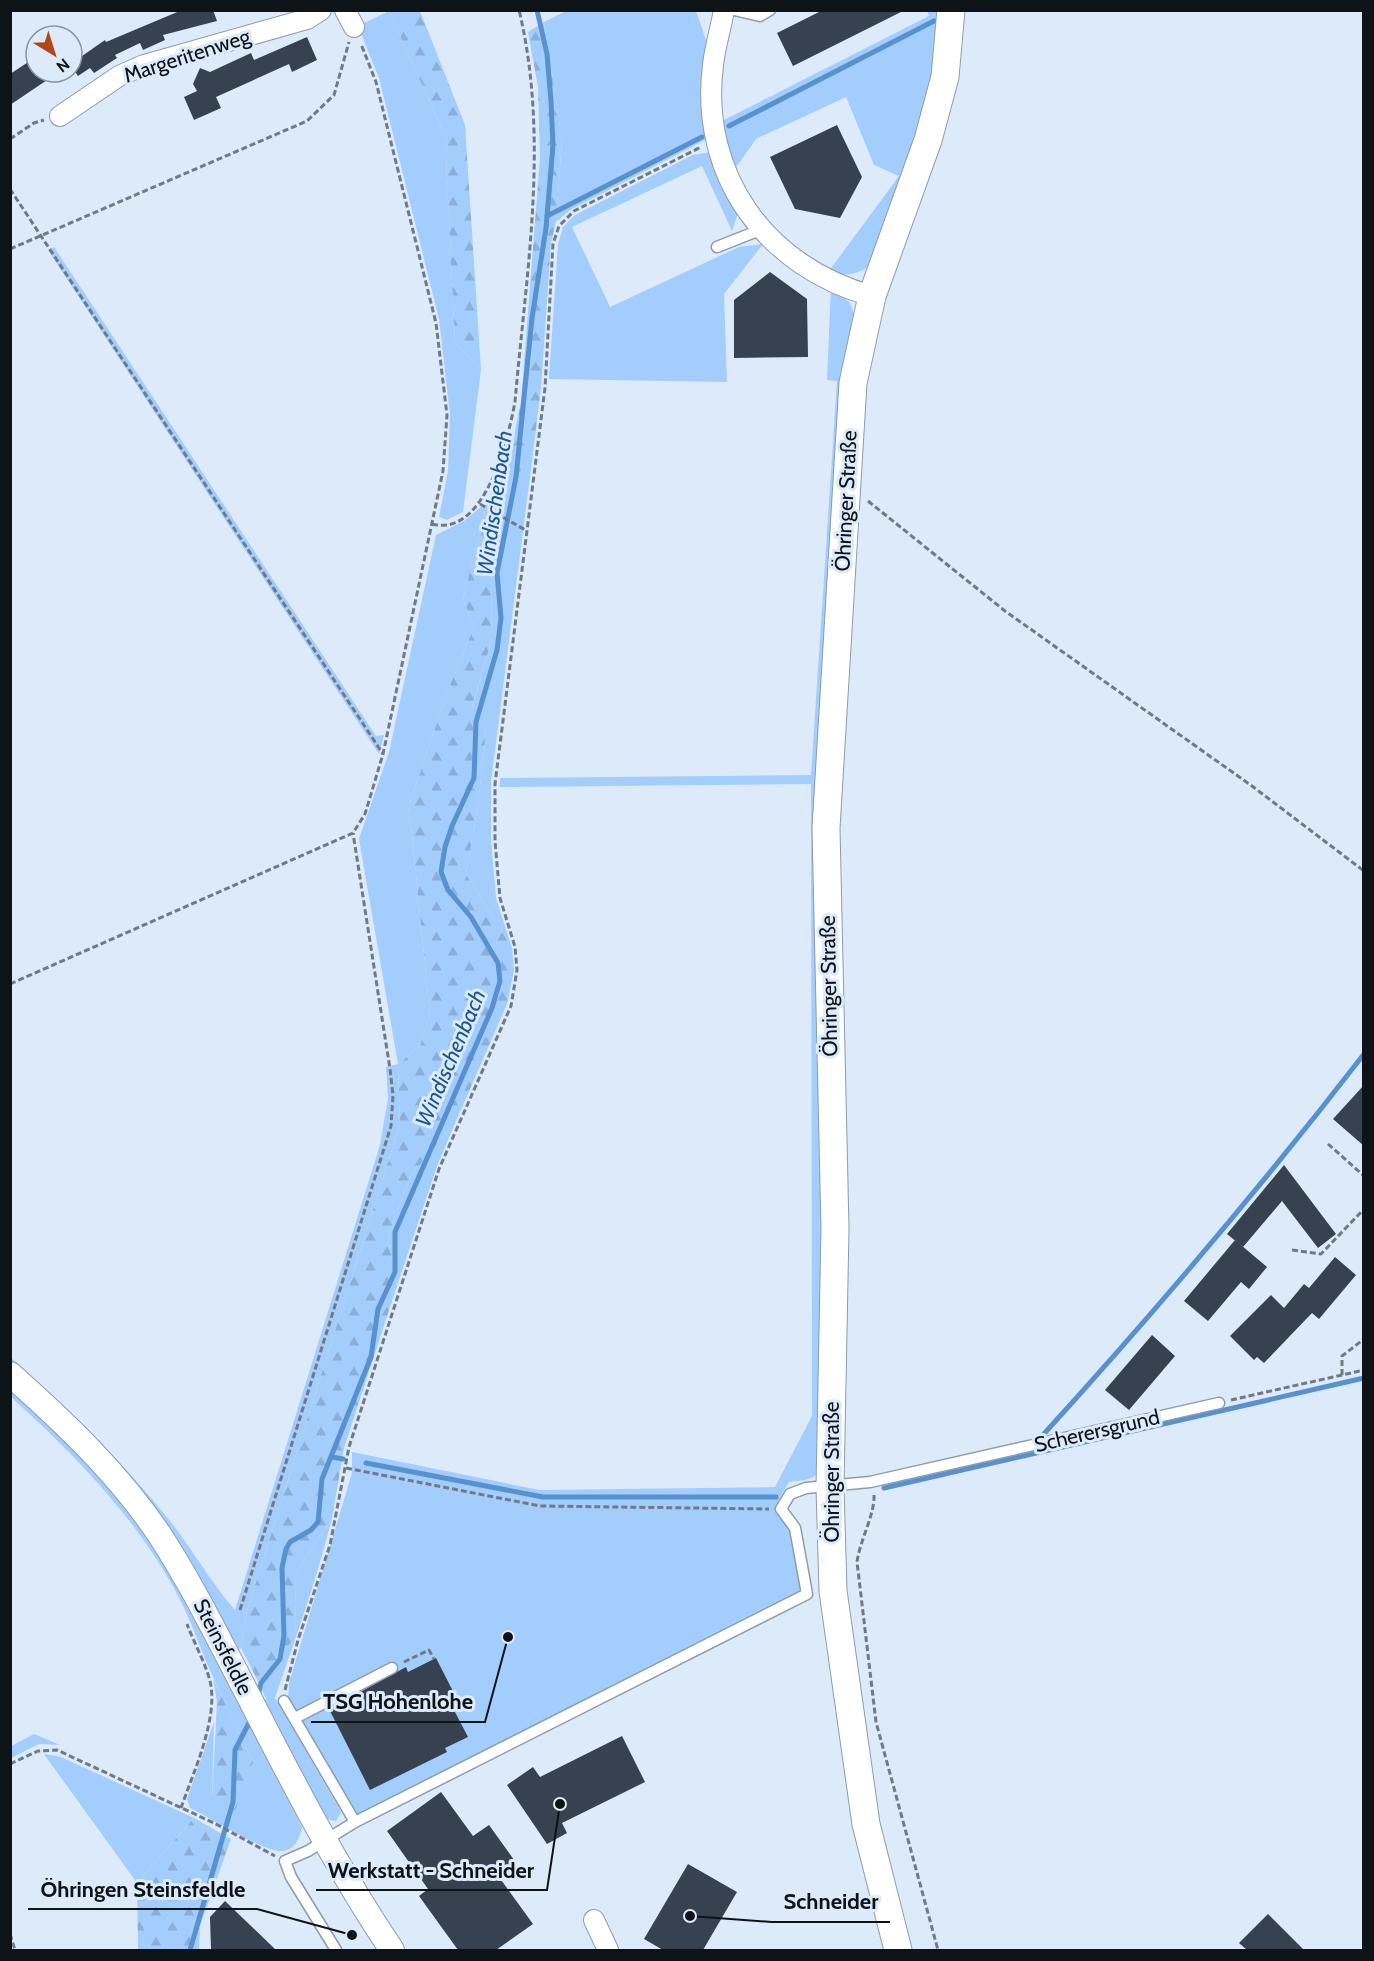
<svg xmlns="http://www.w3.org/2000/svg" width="1374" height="1961" font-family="Cabin,sans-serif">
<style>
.green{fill:#a3cdfc}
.forest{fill:url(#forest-firs)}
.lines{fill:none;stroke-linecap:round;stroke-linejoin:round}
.stream{stroke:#5791d0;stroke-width:5}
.building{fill:#36424f}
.service-casing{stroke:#8e9cab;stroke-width:13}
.minor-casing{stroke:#8e9cab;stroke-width:22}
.tertiary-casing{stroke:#8e9cab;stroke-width:26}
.secondary-casing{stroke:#8e9cab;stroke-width:29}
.path{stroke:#717a84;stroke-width:3;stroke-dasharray:6 3;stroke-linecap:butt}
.service{stroke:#fff;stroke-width:10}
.minor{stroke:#fff;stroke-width:20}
.tertiary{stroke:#fff;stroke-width:24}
.secondary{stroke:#fff;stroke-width:27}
.labels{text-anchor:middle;stroke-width:6;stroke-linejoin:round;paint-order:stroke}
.street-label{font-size:21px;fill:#0e1318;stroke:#dceafa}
.water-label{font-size:22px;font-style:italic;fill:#1b5792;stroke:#dceafa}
.leader{fill:none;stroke:#0e1318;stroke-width:2}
.callout-dot{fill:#0e1318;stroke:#dceafa;stroke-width:2}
.callout-label{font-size:22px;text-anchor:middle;font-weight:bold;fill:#0e1318;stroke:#dceafa;stroke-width:6;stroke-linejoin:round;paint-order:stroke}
</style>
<defs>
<pattern id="forest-firs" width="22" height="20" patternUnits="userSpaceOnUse" patternTransform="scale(1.5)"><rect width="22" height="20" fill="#a3cdfc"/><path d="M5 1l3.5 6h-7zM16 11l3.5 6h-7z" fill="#8bafd7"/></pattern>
</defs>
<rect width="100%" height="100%" fill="#dceafa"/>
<!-- green -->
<g class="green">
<polygon points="389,11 445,136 455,343 481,370 463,512 447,520 439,517 448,471 450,414 439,319 379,78 358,26"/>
<polygon points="566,11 696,11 708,46 709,138 570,210 556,222 562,140 544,22"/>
<path d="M 927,11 L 944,11 L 935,87 L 874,262 C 858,275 849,277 829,271 L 899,176 L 874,165 L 846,97 L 756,139 L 732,173 L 724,134 L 724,120 L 929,16 Z"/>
<polygon points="711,152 738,213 732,231 702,166 572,227 610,307 739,247 763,244 724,294 727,382 549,379 558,244 563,227 575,215 693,155"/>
<polygon points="54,247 376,736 384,735 379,754 48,250"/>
<path d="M 831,287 L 850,303 L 857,323 L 848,381 L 822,1464 C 818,1481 804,1480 789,1482 L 780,1497 L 780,1512 L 792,1530 L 803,1592 L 356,1816 L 288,1701 L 289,1683 L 352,1473 L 352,1452 L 539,1490 L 775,1487 L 812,1416 L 811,784 L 500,787 L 500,778 L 811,775 L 837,381 L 827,380 Z"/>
<polygon points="533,453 491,782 491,839 496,898 512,948 466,874 478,805 486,732 472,708 492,639 491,580 504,495"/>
<path d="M 487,502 L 463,599 L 474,627 L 448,690 L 409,805 L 430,1015 L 420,1046 L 398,1064 L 400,1124 L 246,1614 L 241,1648 L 235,1652 L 207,1594 L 11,1365 L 10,1357 C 68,1408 122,1461 170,1521 C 193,1550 211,1583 235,1610 L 380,1145 L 388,1098 L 386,1067 L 398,1064 L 359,839 L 389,752 L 436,535 L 464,521 Z"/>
<polygon points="456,1121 437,1166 397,1286 388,1239 410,1177"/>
<path d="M 10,1385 C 60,1435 113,1482 152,1540 C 211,1630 253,1731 302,1827 C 300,1839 294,1852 279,1851 C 261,1850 209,1817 190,1808 L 187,1799 L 214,1722 L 212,1799 L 253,1762 C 240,1734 226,1707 214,1679 C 203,1656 195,1631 184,1608 C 145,1526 77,1457 11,1397 Z"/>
<path d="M 332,1518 C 317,1579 295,1639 275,1698 L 341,1812 L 336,1821 L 325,1819 L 262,1704 L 266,1699 L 258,1681 L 295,1638 L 296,1573 Z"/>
<polygon points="34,1734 60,1745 39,1744 11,1758 11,1746"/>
<polygon points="44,1754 61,1757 194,1818 137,1883"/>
</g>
<!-- forest -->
<g class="forest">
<polygon points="389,11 420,11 465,125 481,370 455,343 445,136"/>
<polygon points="544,22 562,140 556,222 551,243 541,388 533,453 504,495 491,580 492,639 472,707 486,732 478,805 466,874 512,948 514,970 507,1004 456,1121 410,1177 388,1239 397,1286 344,1448 332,1518 296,1573 295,1638 258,1681 241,1648 246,1614 400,1124 398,1064 420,1046 430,1015 409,805 448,690 474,627 463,599 487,502 514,436 521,402 540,158 538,87 528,32"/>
<polygon points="213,1678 253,1762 235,1811 212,1799 217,1702"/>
<polygon points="194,1818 231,1839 200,1926 199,1950 138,1950 137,1883"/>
</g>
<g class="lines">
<!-- stream -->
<g class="stream">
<polyline points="729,126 934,21"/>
<polyline points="547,216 702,137"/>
<path d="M 1042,1436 C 1154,1313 1262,1186 1364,1054"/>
<polyline points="332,1457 343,1459"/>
<polyline points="366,1463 543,1497 776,1497"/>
<polyline points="884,1488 1364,1378"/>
<polyline points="258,1696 261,1683 280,1659 284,1636 282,1568 286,1549 290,1542 311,1530 318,1522 322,1479 371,1357 378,1309 395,1272 395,1232 492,1008 500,981 498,963 471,917 448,890 441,872 445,847 452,826 474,778 476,722 497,650 501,618 497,573 516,477 532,318 546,228 553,145 551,101 547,54 537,10"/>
<polyline points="190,1950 233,1802 235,1750 251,1719"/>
</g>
</g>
<!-- building -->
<g class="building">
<polygon points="182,10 213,10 217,21 163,35 165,40 143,50 140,43 115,55 117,58 94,73 90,68 78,76 72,67 72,63 105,40 106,42"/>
<polygon points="823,10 905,10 793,66 777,33"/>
<polygon points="307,37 317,60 292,72 289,64 216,97 221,108 194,120 184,97 197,91 193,84 200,68 210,72 251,53 254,60"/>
<polygon points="36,57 36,72 59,72 10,105 10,74"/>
<polygon points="837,125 862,177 840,218 795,209 770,157"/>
<polygon points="770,272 807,299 808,357 734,358 734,300"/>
<polygon points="1364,1085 1364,1146 1333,1119"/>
<polygon points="1284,1165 1336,1234 1318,1248 1282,1201 1243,1247 1227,1234"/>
<polygon points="1235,1240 1267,1267 1249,1289 1241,1282 1208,1321 1184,1301"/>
<polygon points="1335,1257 1356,1275 1319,1319 1312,1313 1264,1363 1257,1357 1254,1360 1230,1336 1271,1295 1284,1308 1304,1284 1309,1288"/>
<polygon points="1152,1335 1175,1356 1129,1410 1105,1390"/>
<polygon points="436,1658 462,1709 455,1712 468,1737 445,1748 447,1752 370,1790 329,1709 406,1667 408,1672"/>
<polygon points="622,1736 645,1782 562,1823 567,1833 547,1844 507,1785 533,1767 540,1777"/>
<polygon points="441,1792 473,1836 489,1825 517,1864 499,1877 533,1924 496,1950 458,1950 419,1896 428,1889 387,1831"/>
<polygon points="688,1864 737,1892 703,1950 663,1950 644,1939"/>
<polygon points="225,1901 276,1950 211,1950 210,1917"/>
<polygon points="1268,1914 1304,1950 1247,1950 1239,1943"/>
</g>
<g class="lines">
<defs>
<g id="service">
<polyline points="734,10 760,16 770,10"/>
<polyline points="717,247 760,230"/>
<polyline points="284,1701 355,1822"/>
<polyline points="295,1718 392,1668"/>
<polyline points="336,1950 291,1877 285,1861 308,1851 355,1822 807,1594 795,1528 781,1509 790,1494 806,1488 870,1482 1219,1403"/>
</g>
<g id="minor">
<polyline points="345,10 354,27"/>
<path d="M 724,10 C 721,28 715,46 713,65 C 699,175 766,267 872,296"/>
<polyline points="60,116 119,76 144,65 307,19 321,10"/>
<polyline points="594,1920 608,1950"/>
</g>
<path id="tertiary" d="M 10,1374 C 65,1423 118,1473 159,1534 C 193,1586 220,1642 249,1697 C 293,1783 338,1870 392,1950"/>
<polyline id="secondary" points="898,1950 866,1824 833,1591 830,1487 835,1229 826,828 853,383 872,296 928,140 945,77 951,10"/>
</defs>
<!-- service casing -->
<use href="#service" class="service-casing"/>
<!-- minor casing -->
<use href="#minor" class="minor-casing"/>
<!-- tertiary casing -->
<use href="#tertiary" class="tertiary-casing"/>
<!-- secondary casing -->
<use href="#secondary" class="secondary-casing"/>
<!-- path -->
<g class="path">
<polyline points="10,139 34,123 44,120"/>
<polyline points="10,189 383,754"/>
<polyline points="10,249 307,121 334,95 349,42"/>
<polyline points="868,501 1005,611 1252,786 1364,871"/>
<polyline points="480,504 527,531"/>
<path d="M 432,524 C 485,538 508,439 515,402 C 526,273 550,139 519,10"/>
<polyline points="10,984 353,833 365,814 383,754 443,471 447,415 436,323 376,82 361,44"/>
<polyline points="1328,1144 1364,1176"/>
<polyline points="1292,1250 1321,1254 1364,1209"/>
<polyline points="1342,1375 1342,1356 1364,1339"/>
<polyline points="1231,1400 1364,1370"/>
<polyline points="346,1468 540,1506 769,1509"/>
<path d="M 874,1495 C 875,1514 860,1540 857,1562 L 876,1722 L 938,1950"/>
<polyline points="240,1610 391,1126 393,1095 390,1069 353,833"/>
<polyline points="404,1662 429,1650 434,1659"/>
<polyline points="285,1690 298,1640 330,1545 349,1447 439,1169 511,1006 517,970 515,947 500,898 495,841 495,784 545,388 553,244 559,226 574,211 701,147"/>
<polyline points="10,1764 38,1751 57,1750 214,1823 275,1856"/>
<path d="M 181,1808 C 193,1773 219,1718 210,1681 C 205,1662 194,1643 187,1624"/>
<polyline points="10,1934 15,1950"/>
</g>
<!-- service -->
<use href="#service" class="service"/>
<!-- minor -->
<use href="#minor" class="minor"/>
<!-- tertiary -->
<use href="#tertiary" class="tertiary"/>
<!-- secondary -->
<use href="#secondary" class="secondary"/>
</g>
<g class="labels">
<!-- street labels -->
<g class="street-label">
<text transform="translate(187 56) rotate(-18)" y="7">Margeritenweg</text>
<text transform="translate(846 501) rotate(-87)" y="7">Öhringer Straße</text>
<text transform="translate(829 986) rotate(-91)" y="7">Öhringer Straße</text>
<text transform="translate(1097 1431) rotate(-13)" y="7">Scherersgrund</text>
<text transform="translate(832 1472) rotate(-90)" y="7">Öhringer Straße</text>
<text transform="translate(223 1647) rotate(63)" y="7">Steinsfeldle</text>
</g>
<!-- water labels -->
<g class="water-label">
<text transform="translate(494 503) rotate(-82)" y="8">Windischenbach</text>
<text transform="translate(450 1058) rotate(-67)" y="8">Windischenbach</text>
</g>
</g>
<!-- callouts -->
<path class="leader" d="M508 1637L485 1722H311M560 1804L547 1890H316M352 1935L257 1909H28M690 1916L772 1922H890"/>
<g class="callout-dot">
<circle cx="508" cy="1637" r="6"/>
<circle cx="560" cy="1804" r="6"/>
<circle cx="352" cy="1935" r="6"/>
<circle cx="690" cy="1916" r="6"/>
</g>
<g class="callout-label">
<text x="398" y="1709">TSG Hohenlohe</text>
<text x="431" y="1878">Werkstatt - Schneider</text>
<text x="143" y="1897">Öhringen Steinsfeldle</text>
<text x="831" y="1909">Schneider</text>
</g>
<!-- border -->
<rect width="1374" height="1961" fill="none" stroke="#0e1318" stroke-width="24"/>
<!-- north arrow -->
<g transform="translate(54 54) rotate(142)"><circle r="28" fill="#dceafa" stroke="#8a94a0" stroke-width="1.5"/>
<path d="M0-4.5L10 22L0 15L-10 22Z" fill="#ad481b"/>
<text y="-9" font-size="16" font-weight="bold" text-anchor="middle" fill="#0e1318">N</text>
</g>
</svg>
